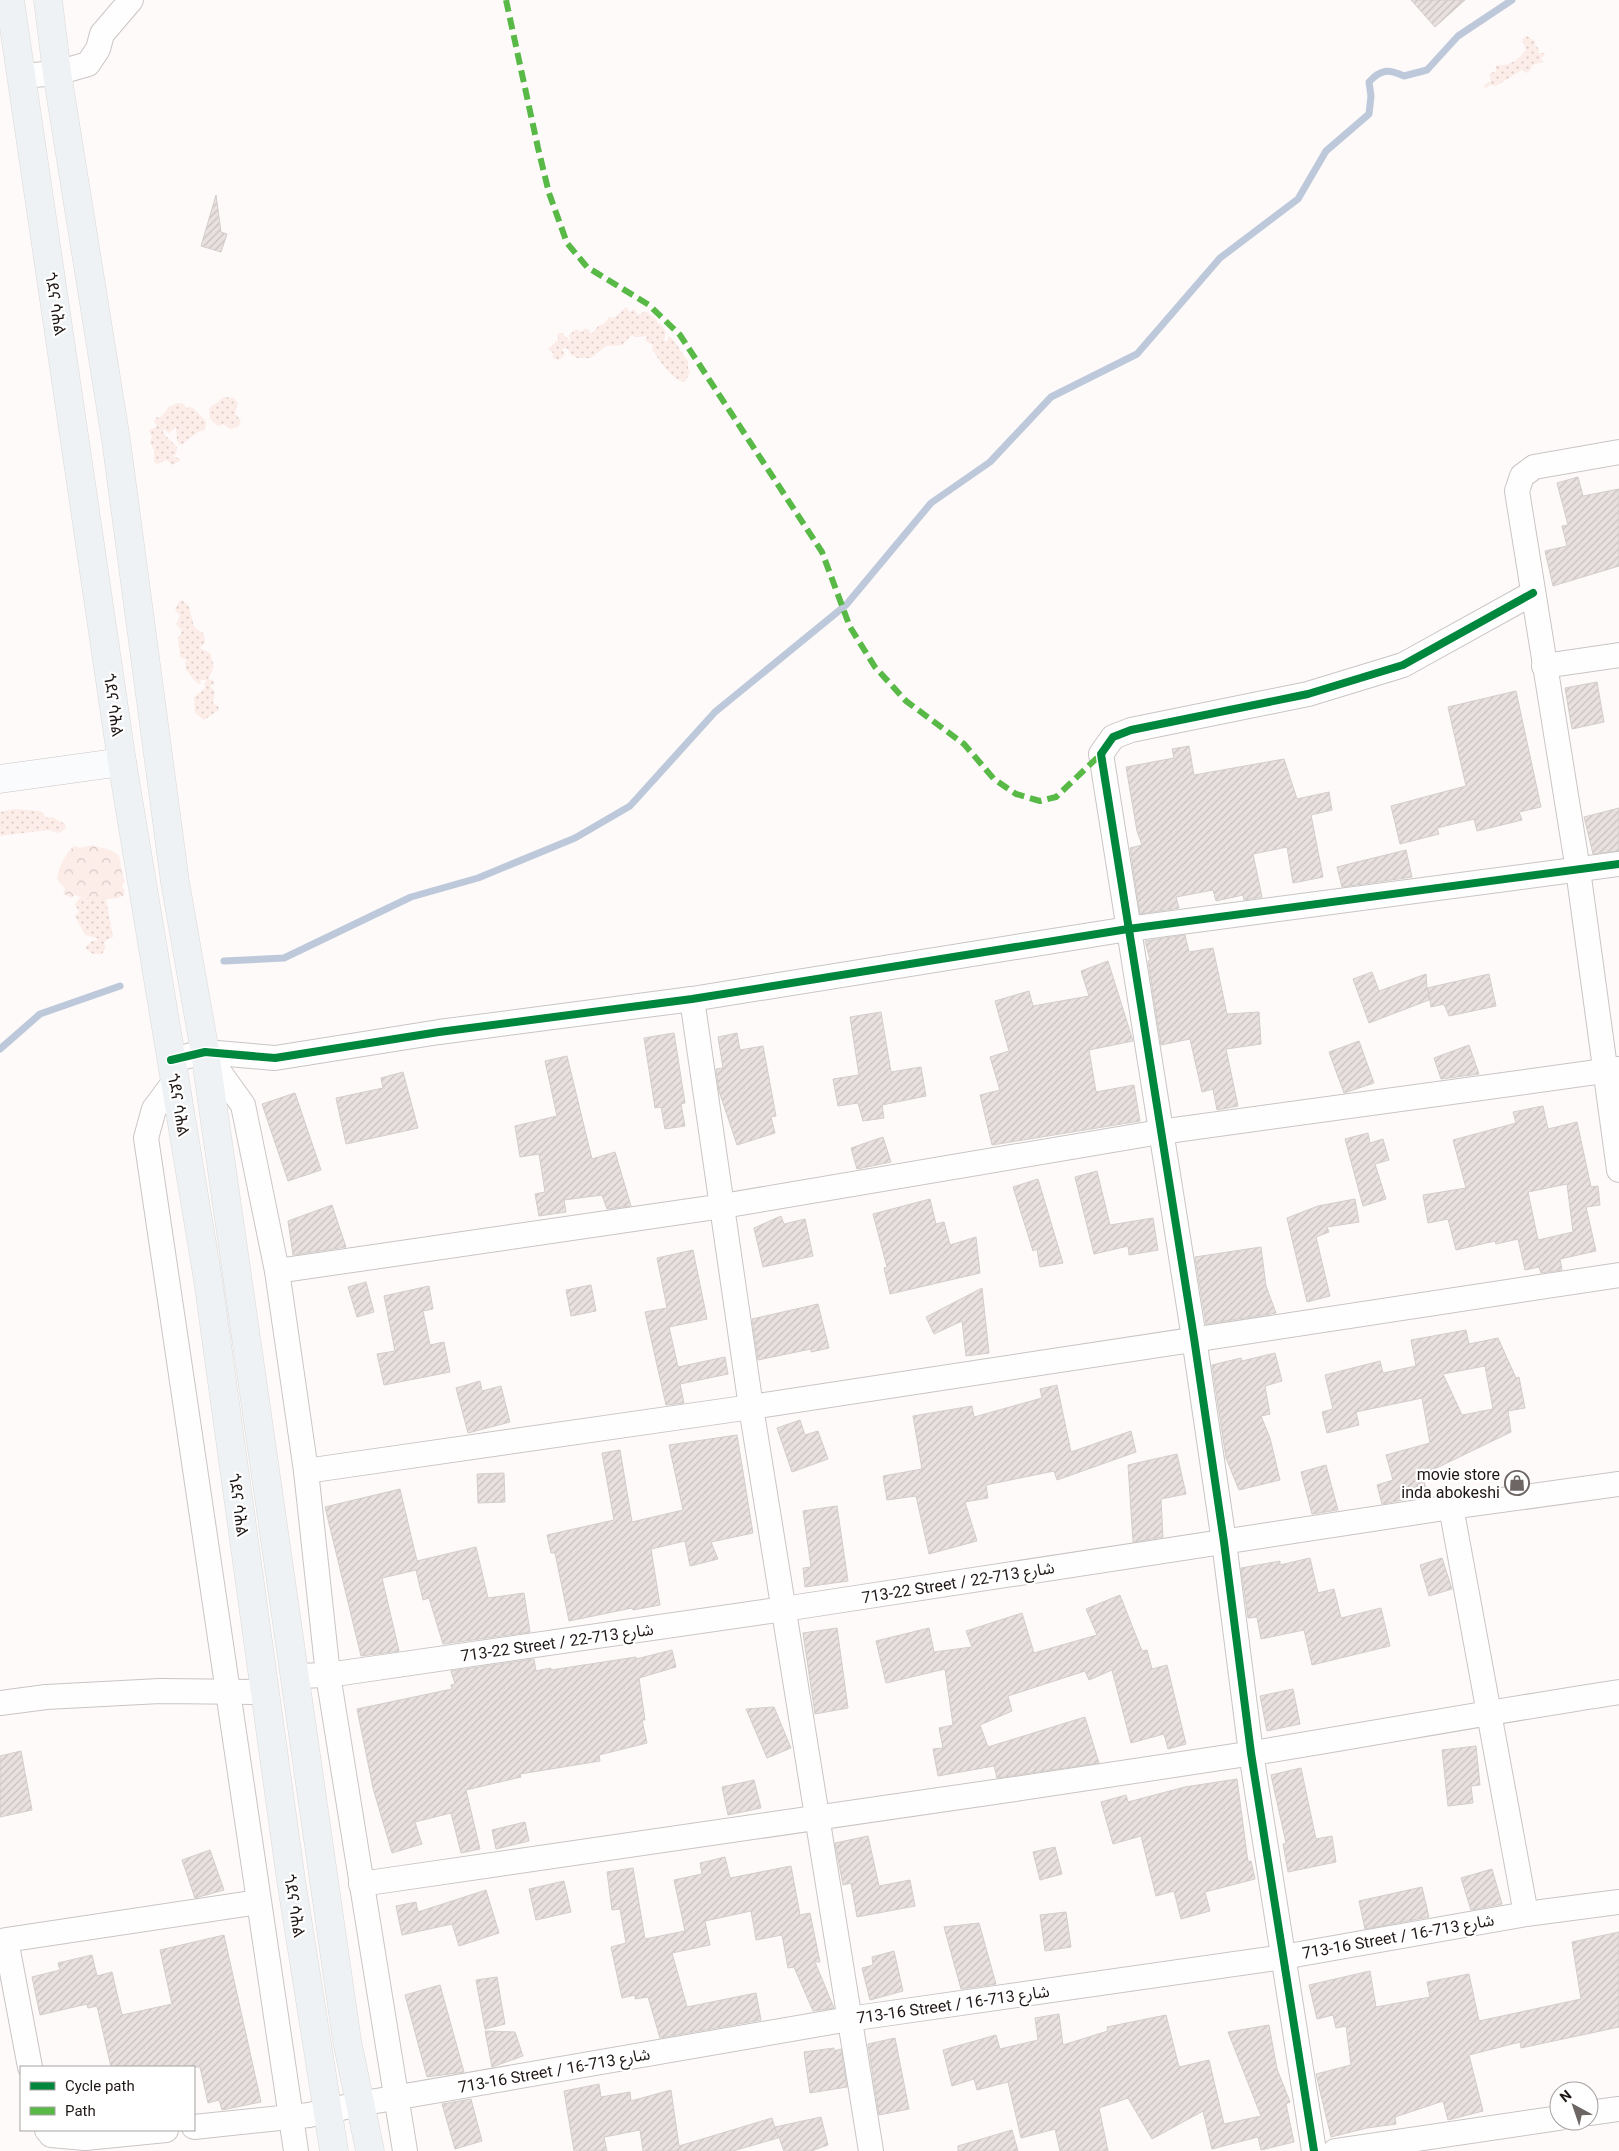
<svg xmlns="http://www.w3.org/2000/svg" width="1619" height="2151" font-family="Roboto,'Noto Sans Arabic','Noto Sans Ethiopic',sans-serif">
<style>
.grass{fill:url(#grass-dots)}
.forest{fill:url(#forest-crowns)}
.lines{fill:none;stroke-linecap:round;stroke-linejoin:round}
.stream{stroke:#bdc9da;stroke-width:7}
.building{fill:url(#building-hatch);stroke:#d3cecc;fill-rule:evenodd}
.street-casing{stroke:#cac5c4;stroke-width:26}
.secondary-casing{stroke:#cac5c4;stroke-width:29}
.highway-casing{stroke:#dad8d7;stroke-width:29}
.street{stroke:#fffefe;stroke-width:24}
.secondary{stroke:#fafbfc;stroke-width:28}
.highway{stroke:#eff2f5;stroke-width:28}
.quiet{stroke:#58b947;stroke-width:6;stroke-dasharray:12 6;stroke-linecap:butt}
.cycleway-casing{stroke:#fff;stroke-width:11}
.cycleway{stroke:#00873e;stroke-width:8}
.labels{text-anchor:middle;stroke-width:4.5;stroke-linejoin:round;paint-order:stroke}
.street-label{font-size:16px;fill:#1f1715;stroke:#fff}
.poi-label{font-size:16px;fill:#1f1715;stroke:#fff;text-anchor:end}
</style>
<defs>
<pattern id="grass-dots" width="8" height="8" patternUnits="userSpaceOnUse" patternTransform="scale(1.25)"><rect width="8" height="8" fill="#fcede9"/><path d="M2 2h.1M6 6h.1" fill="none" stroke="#d8cac7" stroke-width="1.8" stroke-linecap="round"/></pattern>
<pattern id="forest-crowns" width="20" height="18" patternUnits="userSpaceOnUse" patternTransform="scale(1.25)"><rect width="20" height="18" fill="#fcede9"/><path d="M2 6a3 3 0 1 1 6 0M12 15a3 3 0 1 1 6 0" fill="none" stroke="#d8cac7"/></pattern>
<pattern id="building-hatch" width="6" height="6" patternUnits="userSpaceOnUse" patternTransform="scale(1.25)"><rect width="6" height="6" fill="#e9e1df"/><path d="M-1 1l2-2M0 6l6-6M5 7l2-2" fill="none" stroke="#c7c0be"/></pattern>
</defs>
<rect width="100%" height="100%" fill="#fdfaf9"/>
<!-- grass -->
<g class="grass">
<path d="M 1527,36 L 1535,41 L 1535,45 L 1539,49 L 1538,53 L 1544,53 L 1545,55 L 1541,58 L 1543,62 L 1532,65 L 1530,71 L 1526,73 L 1522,70 L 1496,86 L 1490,85 L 1485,88 L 1484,85 L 1491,81 L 1489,74 L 1496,71 L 1496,65 C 1509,66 1518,61 1526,50 L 1522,39 Z"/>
<path d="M 626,307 L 630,312 L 634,309 L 638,315 L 646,311 L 657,320 L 657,323 L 661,324 L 666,332 L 664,340 L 667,342 L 669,336 C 678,343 681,353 688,361 L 688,369 L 690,372 L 685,382 C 671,380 659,360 652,349 L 653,345 L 645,341 L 647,336 L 635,337 L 632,335 L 622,345 L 606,346 L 591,358 L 577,358 L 569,353 L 569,350 L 566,348 L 562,349 L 565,355 L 559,360 L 553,358 L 553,353 L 548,349 L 558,340 L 558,333 L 562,333 L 570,341 L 569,335 L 576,329 L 582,332 L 584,329 L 588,329 L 592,334 L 598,326 L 605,323 L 609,317 L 614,318 Z"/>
<polygon points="224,397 234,398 238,403 235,413 241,421 239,426 231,429 223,424 218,426 210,419 209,408"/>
<polygon points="177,403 184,404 186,408 192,407 206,421 205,430 198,432 181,445 177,441 176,427 169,433 164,429 163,433 177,447 176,454 173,456 180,459 180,461 172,465 167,460 157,464 154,462 154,450 150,442 152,437 149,430 156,427 157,425 154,422 156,417 160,418 169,407"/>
<polygon points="182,600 189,606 194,627 204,634 205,642 200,648 210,653 214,667 208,679 213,680 214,684 210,686 215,692 213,704 218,706 219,710 204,720 195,713 194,697 205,688 204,684 207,680 200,680 201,684 198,684 186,670 185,663 187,660 180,657 178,638 182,631 176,624 180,616 175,610 179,602"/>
<polygon points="14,809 40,811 47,818 52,817 65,824 66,828 59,833 48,830 0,836 0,812"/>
<polygon points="91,896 106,900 113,937 106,940 104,944 106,947 102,954 93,954 85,948 92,941 98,940 97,938 85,935 75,916 79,912 75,904 80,897 86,899"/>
</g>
<!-- forest -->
<path class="forest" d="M 93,845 C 101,849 119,849 120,860 C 121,868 122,873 125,881 L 122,886 L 125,891 L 124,895 C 115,901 105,897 96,903 L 91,896 L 86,899 L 75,895 L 71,898 L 63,893 L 65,889 L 57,879 C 59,866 64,856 74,846 L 80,848 Z"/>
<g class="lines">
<!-- stream -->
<g class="stream">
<path d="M 224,961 L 284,958 L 411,897 L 478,878 L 575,838 L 630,806 L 715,712 L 846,605 L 931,503 L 990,462 L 1051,397 L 1137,354 L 1220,258 L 1298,199 L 1326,151 L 1369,114 L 1371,96 L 1369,82 C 1381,69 1388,69 1404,76 L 1427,70 L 1458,36 L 1512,0"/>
<polyline points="0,1049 40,1014 120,986"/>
</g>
</g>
<!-- building -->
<g class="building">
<polygon points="1411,0 1465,0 1435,27"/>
<polygon points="216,195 221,232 227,234 221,252 201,246"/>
<polygon points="1578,477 1583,496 1619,489 1619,566 1553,586 1545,551 1567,546 1562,526 1568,525 1557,483"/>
<polygon points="1597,682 1604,722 1572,729 1565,688"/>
<polygon points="1516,691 1541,807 1519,812 1522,820 1477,831 1474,819 1437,828 1439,834 1400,844 1391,806 1466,786 1448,707"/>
<polygon points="1189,746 1194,775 1284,759 1297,799 1329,792 1332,810 1311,815 1323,877 1293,883 1287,847 1253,854 1262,897 1244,900 1243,895 1216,901 1213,890 1176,897 1179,908 1140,914 1130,848 1142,845 1137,831 1126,767 1174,758 1172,749"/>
<polygon points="1619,808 1619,851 1593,854 1584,817"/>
<polygon points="1406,850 1412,877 1342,887 1337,867"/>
<polygon points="1185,935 1189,952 1213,948 1227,1014 1259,1012 1261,1044 1226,1049 1238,1106 1217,1110 1213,1089 1202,1092 1190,1039 1161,1045 1148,961 1150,960 1145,941"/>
<polygon points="1108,961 1133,1041 1089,1050 1096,1092 1134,1085 1140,1121 992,1145 980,1095 1000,1090 990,1057 1009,1051 995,1001 1029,991 1033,1006 1089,996 1081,971"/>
<polygon points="1372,972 1379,991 1426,974 1427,988 1489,974 1496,1006 1449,1016 1444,1004 1431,1007 1428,989 1429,1000 1369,1023 1353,979"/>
<polygon points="881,1012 891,1072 921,1067 926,1096 882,1105 884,1118 863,1121 858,1103 838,1106 833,1079 859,1075 850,1017"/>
<polygon points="674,1033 685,1103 681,1104 685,1126 665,1129 661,1107 655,1108 644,1038"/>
<polygon points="737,1033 740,1050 763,1046 776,1116 771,1117 775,1133 737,1145 719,1091 716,1069 723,1068 718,1037"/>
<polygon points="1359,1041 1374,1083 1344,1093 1329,1052"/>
<polygon points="1469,1045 1479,1074 1441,1079 1434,1058"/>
<polygon points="567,1056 592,1159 615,1152 631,1206 607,1209 602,1195 564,1200 566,1212 539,1216 535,1194 545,1192 539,1154 520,1157 515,1126 557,1116 545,1061"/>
<polygon points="403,1072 418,1128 346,1144 336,1098 383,1088 381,1078"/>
<polygon points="295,1093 321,1170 288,1181 262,1104"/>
<path d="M 1543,1106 L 1548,1129 L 1577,1122 L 1591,1187 L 1598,1186 L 1600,1205 L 1586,1207 L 1596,1251 L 1560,1259 L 1562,1270 L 1541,1273 L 1539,1267 L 1525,1270 L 1518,1239 L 1496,1244 L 1495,1241 L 1456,1250 L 1448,1219 L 1428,1223 L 1423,1195 L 1466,1188 L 1453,1140 L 1516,1123 L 1513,1112 ZM 1567,1184 L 1573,1232 L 1538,1240 L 1528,1192 Z"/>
<polygon points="1368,1133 1370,1143 1383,1139 1389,1160 1375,1164 1386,1199 1363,1206 1345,1139"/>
<polygon points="883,1137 891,1162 857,1169 851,1148"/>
<polygon points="1097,1171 1110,1225 1153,1218 1158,1250 1129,1255 1128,1246 1094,1254 1075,1177"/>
<polygon points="1038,1179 1063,1263 1040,1267 1037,1249 1033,1251 1013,1187"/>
<polygon points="930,1199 936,1224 944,1222 950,1245 976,1237 980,1273 890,1294 884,1268 887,1267 873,1214"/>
<polygon points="1355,1199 1359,1222 1327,1227 1329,1232 1316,1237 1330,1296 1307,1302 1287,1218 1318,1206"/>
<polygon points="332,1205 346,1247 293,1255 288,1221"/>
<polygon points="781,1216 784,1224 805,1219 813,1256 763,1267 754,1228"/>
<polygon points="1261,1247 1266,1286 1276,1313 1206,1324 1195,1257"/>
<polygon points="693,1250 707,1319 669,1327 678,1367 725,1357 728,1374 680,1384 684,1403 666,1405 645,1312 667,1308 657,1258"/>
<polygon points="366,1282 374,1312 357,1317 348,1287"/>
<polygon points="591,1285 596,1311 571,1316 566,1290"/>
<polygon points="429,1286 433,1309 423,1311 430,1345 444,1342 450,1372 384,1385 377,1354 395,1351 384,1296"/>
<polygon points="982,1288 989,1353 966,1356 962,1321 934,1334 926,1317"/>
<polygon points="818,1304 829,1348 811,1352 811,1349 758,1360 752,1319"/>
<path d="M 1466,1330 L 1469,1344 L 1498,1338 L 1516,1378 L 1519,1377 L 1525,1408 L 1508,1411 L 1511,1432 L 1422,1475 L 1428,1495 L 1382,1504 L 1377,1485 L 1393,1480 L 1386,1455 L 1430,1443 L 1422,1398 L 1356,1412 L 1359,1425 L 1327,1433 L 1322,1412 L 1333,1409 L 1325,1375 L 1380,1361 L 1383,1373 L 1416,1366 L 1411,1340 ZM 1485,1366 L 1493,1409 L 1462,1415 L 1443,1374 Z"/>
<polygon points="1275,1353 1282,1381 1265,1386 1270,1414 1261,1416 1270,1438 1280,1480 1239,1490 1226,1458 1212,1365 1241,1358 1242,1361"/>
<polygon points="480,1381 482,1391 501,1386 510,1422 468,1433 456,1388"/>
<polygon points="1057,1385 1071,1452 1131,1431 1136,1452 1057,1480 1054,1471 986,1485 988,1498 965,1502 977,1541 929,1554 916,1496 887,1500 883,1476 922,1469 913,1416 972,1406 974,1417 1042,1398 1040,1389"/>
<polygon points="800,1420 805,1435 818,1431 828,1459 792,1472 777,1428"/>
<polygon points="737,1435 753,1533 711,1542 718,1559 690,1566 685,1541 651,1549 660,1605 633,1610 632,1608 569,1621 555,1553 551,1553 547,1535 614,1520 602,1453 620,1450 632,1522 683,1510 669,1445"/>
<polygon points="1177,1454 1186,1494 1161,1499 1163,1537 1133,1542 1128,1465"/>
<polygon points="1326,1465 1338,1510 1312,1514 1301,1472"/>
<polygon points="504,1473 505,1502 478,1503 477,1474"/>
<polygon points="400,1489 417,1561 476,1547 488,1598 524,1593 530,1632 443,1644 429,1598 423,1600 416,1570 382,1578 399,1651 361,1656 325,1507"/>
<polygon points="837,1506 848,1581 805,1587 803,1568 811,1567 803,1511"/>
<polygon points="1310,1558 1318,1593 1334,1589 1341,1618 1381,1608 1390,1646 1312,1665 1304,1630 1261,1639 1257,1617 1248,1618 1241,1568 1280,1561 1280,1565"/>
<polygon points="1442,1558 1452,1589 1429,1596 1420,1565"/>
<polygon points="1120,1595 1142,1651 1147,1650 1152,1669 1167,1665 1186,1744 1168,1749 1164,1734 1131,1743 1112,1670 1089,1680 1085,1671 1008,1696 1012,1711 980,1725 988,1747 1085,1717 1099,1763 997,1778 994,1766 938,1776 933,1749 943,1748 939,1728 953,1725 945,1669 886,1683 876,1641 929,1628 934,1652 972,1647 966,1631 1022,1613 1034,1653 1097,1635 1086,1609"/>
<polygon points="837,1628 848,1708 815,1714 803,1633"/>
<polygon points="672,1650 676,1667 639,1678 645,1720 642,1720 647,1743 599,1755 600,1761 520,1774 521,1777 466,1790 480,1849 461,1853 451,1813 415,1822 422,1844 392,1853 373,1788 357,1709 452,1689 451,1685 455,1684 451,1671 534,1659 536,1671 551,1668 551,1670 636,1657 636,1659"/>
<polygon points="1293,1689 1300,1724 1267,1731 1260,1696"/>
<polygon points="774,1707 791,1748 767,1758 746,1709"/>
<polygon points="1476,1746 1480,1785 1471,1786 1473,1803 1448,1806 1442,1750"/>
<polygon points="21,1751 32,1810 0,1817 0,1756"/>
<polygon points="1301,1768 1316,1839 1332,1836 1336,1862 1288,1872 1283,1844 1286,1843 1271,1775"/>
<polygon points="1237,1779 1248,1862 1251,1861 1255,1879 1205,1892 1210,1911 1181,1919 1174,1891 1156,1896 1141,1836 1113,1844 1101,1802 1126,1795 1128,1802 1185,1787"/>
<polygon points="754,1780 761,1808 728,1815 722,1787"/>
<polygon points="525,1822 529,1841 496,1849 492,1830"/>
<polygon points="868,1836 879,1886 910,1880 915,1906 857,1917 851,1883 843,1885 835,1843"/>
<polygon points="1055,1847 1062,1874 1040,1880 1033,1852"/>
<polygon points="210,1850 224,1890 195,1898 182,1860"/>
<polygon points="725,1857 730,1878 791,1866 800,1915 810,1913 820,1962 815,1962 834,2008 813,2011 794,1967 788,1968 782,1935 756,1940 751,1911 705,1921 710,1945 672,1953 687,2007 756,1993 761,2020 660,2038 648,1997 635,1999 635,1995 622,1998 611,1947 626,1943 620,1909 612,1910 607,1872 633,1868 645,1939 685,1931 674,1880 702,1874 700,1863"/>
<polygon points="1492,1869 1502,1904 1471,1910 1461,1878"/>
<polygon points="564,1881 571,1912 536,1920 529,1889"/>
<polygon points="1422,1887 1429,1917 1365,1929 1359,1901"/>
<polygon points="486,1890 499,1933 459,1946 452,1924 402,1935 396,1906 416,1902 418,1912"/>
<polygon points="1066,1912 1071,1947 1045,1951 1040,1915"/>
<polygon points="979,1923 996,1984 961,1989 944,1927"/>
<polygon points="1619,1932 1619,2027 1521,2048 1520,2042 1469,2055 1483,2111 1448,2120 1443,2101 1395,2117 1396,2124 1367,2128 1331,2137 1316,2074 1351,2065 1346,2026 1336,2028 1333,2015 1317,2019 1309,1985 1370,1971 1376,2007 1430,1997 1427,1982 1469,1974 1479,2021 1581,1999 1572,1942"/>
<polygon points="224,1935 261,2102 222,2110 219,2100 208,2103 200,2067 111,2067 97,2006 88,2008 87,2004 40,2015 32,1977 60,1970 58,1963 92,1955 97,1976 112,1972 122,2015 172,2004 160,1950"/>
<polygon points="894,1951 903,1991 870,2000 862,1968 873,1965 872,1957"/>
<polygon points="497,1977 505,2024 485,2029 476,1980"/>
<polygon points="440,1985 464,2072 427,2077 405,1995"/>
<polygon points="1059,2014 1063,2045 1108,2031 1107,2027 1166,2015 1179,2067 1209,2060 1224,2124 1261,2116 1228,2032 1269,2025 1277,2069 1290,2102 1286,2104 1294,2142 1261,2150 1258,2137 1212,2149 1203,2111 1152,2139 1128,2098 1099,2108 1108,2151 1060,2151 1055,2129 1021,2138 1008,2082 977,2090 974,2079 952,2086 943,2050 996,2035 1000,2049 1038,2040 1035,2018"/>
<polygon points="485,2031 515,2032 523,2056 492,2067"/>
<polygon points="895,2038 909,2109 879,2115 868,2044"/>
<polygon points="834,2048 834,2051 841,2049 847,2087 810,2093 804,2052"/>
<polygon points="599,2084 601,2097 630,2092 631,2101 671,2090 679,2146 772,2118 778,2138 733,2151 643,2151 640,2130 604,2137 607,2151 574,2151 564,2091"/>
<polygon points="471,2099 482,2141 455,2149 442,2104"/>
<polygon points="821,2117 828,2145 811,2151 784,2151 775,2127"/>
<polygon points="1012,2130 1018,2151 958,2151 958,2146"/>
</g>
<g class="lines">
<defs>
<g id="street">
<polyline points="22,76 57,73 88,64 98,49 102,34 131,0"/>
<polyline points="1619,452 1534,467 1522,476 1517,491 1578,870 1619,1170"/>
<polyline points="1544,666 1619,655"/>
<polyline points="692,999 751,1407 871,2151"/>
<polyline points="205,1052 243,1105 277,1271 306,1471 328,1675 405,2151"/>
<polyline points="171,1060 205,1052 275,1058 439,1032 692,999 1128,929 1619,864"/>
<polyline points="175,1081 154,1109 146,1138 296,2151"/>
<polyline points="277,1271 723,1206 1160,1132 1619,1069"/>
<polyline points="306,1471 751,1407 1619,1275"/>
<polyline points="1451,1507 1526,1914"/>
<polyline points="296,1676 328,1675 784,1609 1451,1507 1619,1484"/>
<polyline points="0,1703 46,1697 160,1691 265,1692"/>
<path d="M 361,1884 C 657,1842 952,1799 1247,1754 C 1371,1734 1495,1711 1619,1692"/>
<polyline points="30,2067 6,1940 258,1902"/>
<polyline points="1589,2113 1619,2109"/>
<polyline points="194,2127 309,2115 359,2104 849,2019 1283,1957 1526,1914 1619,1902"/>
<polyline points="47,2130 51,2135 85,2138 166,2130"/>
<polyline points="1314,2151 1251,1753 1224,1542 1194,1338 1101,754 1113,737 1131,730 1308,694 1403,665 1533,593"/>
<polyline points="1335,2151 1559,2118"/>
</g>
<polyline id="secondary" points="0,779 122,762"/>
<g id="highway">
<polyline points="10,0 122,762 208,1280 291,1880 334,2151"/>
<polyline points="48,0 57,73 116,440 175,882 205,1052 347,2041 370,2151"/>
</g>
</defs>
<!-- street casing -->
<use href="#street" class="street-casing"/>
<!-- secondary casing -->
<use href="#secondary" class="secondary-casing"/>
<!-- highway casing -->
<use href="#highway" class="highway-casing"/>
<!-- street -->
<use href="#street" class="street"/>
<!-- secondary -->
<use href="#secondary" class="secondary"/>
<!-- highway -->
<use href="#highway" class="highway"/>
<!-- quiet -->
<polyline class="quiet" points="506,0 538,148 549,193 567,243 587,267 649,305 680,335 822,552 850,627 875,667 906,701 964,744 994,779 1016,794 1040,801 1056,797 1101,754"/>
<defs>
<g id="cycleway">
<polyline points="171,1060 205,1052 275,1058 439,1032 692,999 1128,929 1619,864"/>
<polyline points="1314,2151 1251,1753 1224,1542 1194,1338 1101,754 1113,737 1131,730 1308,694 1403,665 1533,593"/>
</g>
</defs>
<!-- cycleway casing -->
<use href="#cycleway" class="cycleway-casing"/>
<!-- cycleway -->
<use href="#cycleway" class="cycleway"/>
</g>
<!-- icons -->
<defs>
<symbol id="shop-ring" viewBox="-11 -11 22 22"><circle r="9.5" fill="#fff" stroke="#6d6665" stroke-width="1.5"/><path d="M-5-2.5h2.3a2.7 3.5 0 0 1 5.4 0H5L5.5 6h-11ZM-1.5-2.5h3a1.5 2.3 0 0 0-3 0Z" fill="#6d6665"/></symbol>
</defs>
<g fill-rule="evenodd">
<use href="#shop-ring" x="1503" y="1469" width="28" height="28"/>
</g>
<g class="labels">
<!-- street labels -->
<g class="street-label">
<text transform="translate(56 304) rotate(81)" y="6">ጎደና ሳሕል</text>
<text transform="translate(114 705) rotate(82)" y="6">ጎደና ሳሕል</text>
<text transform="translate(179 1105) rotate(80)" y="6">ጎደና ሳሕል</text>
<text transform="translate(239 1505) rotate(82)" y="6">ጎደና ሳሕል</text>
<text transform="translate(958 1582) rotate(-9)" y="6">713-22 Street / شارع 713-22</text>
<text transform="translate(557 1642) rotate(-8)" y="6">713-22 Street / شارع 713-22</text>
<text transform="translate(295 1906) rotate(81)" y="6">ጎደና ሳሕል</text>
<text transform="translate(1398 1936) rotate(-10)" y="6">713-16 Street / شارع 713-16</text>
<text transform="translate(953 2004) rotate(-8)" y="6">713-16 Street / شارع 713-16</text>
<text transform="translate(554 2070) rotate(-10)" y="6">713-16 Street / شارع 713-16</text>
</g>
<!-- poi labels -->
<g class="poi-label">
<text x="1500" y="1480">movie store<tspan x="1500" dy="18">inda abokeshi</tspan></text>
</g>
</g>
<!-- legend -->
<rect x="20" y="2066" width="175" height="65" fill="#ffffff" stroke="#a5a2a1"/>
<rect x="30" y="2082" width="25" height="8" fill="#00873e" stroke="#a5a2a1"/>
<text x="65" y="2091" font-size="15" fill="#1f1715">Cycle path</text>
<rect x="30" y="2107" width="25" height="8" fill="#58b947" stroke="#a5a2a1"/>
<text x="65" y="2116" font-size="15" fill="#1f1715">Path</text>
<!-- north arrow -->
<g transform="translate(1574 2106) rotate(320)"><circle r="24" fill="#ffffff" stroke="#a5a2a1"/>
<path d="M0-4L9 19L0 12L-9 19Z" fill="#6d6665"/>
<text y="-8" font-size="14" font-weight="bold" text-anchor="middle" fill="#1f1715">N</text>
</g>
</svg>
